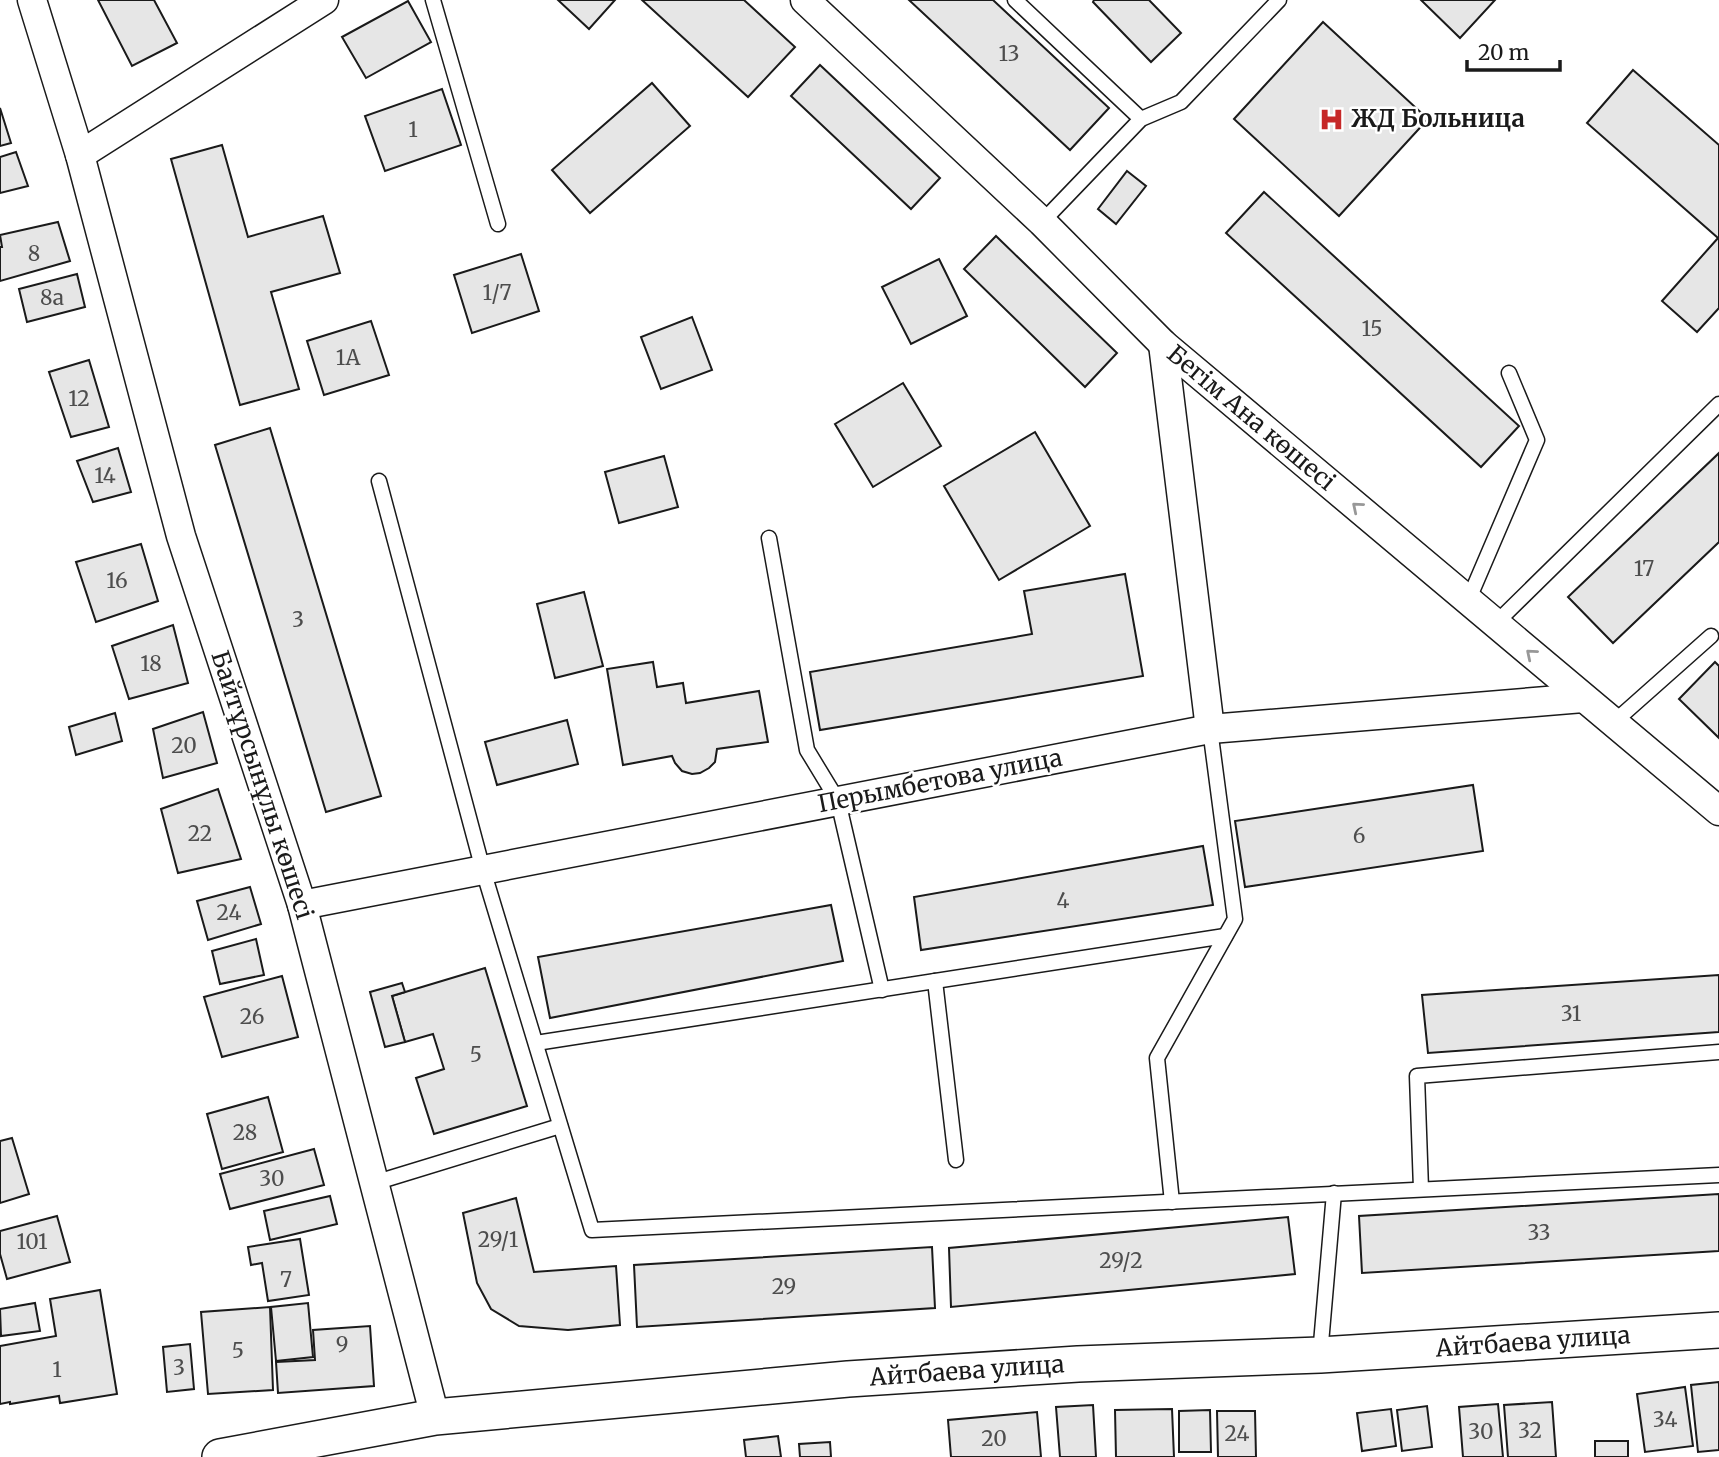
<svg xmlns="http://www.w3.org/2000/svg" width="1719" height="1457" font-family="Merriweather,serif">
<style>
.building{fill:#e6e6e6;stroke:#1a1a1a;stroke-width:2}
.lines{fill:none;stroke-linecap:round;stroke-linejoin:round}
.service-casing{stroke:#1a1a1a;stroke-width:17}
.minor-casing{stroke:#1a1a1a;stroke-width:31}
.tertiary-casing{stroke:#1a1a1a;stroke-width:38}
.service{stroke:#fff;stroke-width:14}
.minor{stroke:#fff;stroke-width:28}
.tertiary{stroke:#fff;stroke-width:35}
.oneway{stroke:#989898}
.labels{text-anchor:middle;stroke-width:5;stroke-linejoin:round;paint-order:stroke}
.number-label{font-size:21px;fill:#4d4d4d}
.poi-label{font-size:24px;font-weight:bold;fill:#1a1a1a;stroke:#fff;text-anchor:start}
.street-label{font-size:24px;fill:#1a1a1a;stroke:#fff}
</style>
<rect width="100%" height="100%" fill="#fff"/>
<!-- building -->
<g class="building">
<polygon points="98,0 154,0 177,43 132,66"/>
<polygon points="558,0 615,0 589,29"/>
<polygon points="642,0 744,0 795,47 748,97"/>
<polygon points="909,0 993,0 1109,108 1070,150"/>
<polygon points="1094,0 1149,0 1181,33 1151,62 1093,2"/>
<polygon points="1421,0 1495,0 1460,38"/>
<polygon points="408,1 431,42 366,78 342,37"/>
<polygon points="1323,22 1428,119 1339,216 1234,119"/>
<polygon points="820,65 940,178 911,209 791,96"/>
<polygon points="1633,70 1719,145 1719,308 1697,332 1662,301 1718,238 1587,123"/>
<polygon points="652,83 690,126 590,213 552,170"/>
<polygon points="442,89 461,145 385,171 365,116"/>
<polygon points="0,108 11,143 0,146"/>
<polygon points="222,145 248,237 323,216 340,273 271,292 299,389 240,405 171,159"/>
<polygon points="16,152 28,186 0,193 0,157"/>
<polygon points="1127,171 1146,186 1116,224 1098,209"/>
<polygon points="1264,192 1519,426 1481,467 1226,233"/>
<polygon points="58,222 70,261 0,281 0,247 2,247 0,235"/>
<polygon points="996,236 1117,353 1085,387 964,269"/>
<polygon points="521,254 539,311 472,333 454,275"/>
<polygon points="939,259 967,316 911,344 882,287"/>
<polygon points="77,274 85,307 27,322 19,289"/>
<polygon points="692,317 712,370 661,389 641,337"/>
<polygon points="371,321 389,375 324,395 307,341"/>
<polygon points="89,360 109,427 71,437 49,372"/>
<polygon points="903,383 941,446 873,487 835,424"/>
<polygon points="270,428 381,796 326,812 215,445"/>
<polygon points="1035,432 1090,526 999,580 944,486"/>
<polygon points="118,448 131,492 93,502 77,461"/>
<polygon points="1719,453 1719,542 1613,643 1568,597"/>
<polygon points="664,456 678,507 619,523 605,472"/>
<polygon points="141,544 158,601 96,622 76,562"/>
<polygon points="1125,574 1143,676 820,730 810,672 1032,634 1024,591"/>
<polygon points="584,592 603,666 555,678 537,604"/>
<polygon points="173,625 188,683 129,699 112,646"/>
<polygon points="653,662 657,687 683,683 686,703 759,691 768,742 717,749 715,762 709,768 700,773 692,774 682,771 675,763 672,756 623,765 607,669"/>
<polygon points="1715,662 1719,666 1719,738 1679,699"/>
<polygon points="203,712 217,763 163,778 153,729"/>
<polygon points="115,713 122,741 76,755 69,727"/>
<polygon points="567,720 578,764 497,785 485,742"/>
<polygon points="1473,785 1483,851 1245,887 1235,821"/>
<polygon points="218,789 241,859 178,873 161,809"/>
<polygon points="1203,846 1213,905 921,950 914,897"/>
<polygon points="250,887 261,924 208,940 197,901"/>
<polygon points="831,905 843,961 550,1018 538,957"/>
<polygon points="256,939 264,975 220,984 212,951"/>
<polygon points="485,968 527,1106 434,1134 416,1078 444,1069 433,1034 405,1042 392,996"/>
<polygon points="1719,975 1719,1032 1428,1053 1422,995"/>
<polygon points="282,976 298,1037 222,1057 204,997"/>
<polygon points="402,983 405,992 392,996 405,1042 385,1047 370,992"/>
<polygon points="268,1097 283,1152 222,1169 207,1114"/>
<polygon points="12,1138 29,1194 0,1203 0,1141"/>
<polygon points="314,1149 324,1185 230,1209 220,1174"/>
<polygon points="1719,1194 1719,1251 1362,1273 1359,1216"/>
<polygon points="330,1196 337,1224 270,1240 264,1211"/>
<polygon points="516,1198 534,1272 616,1266 620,1325 568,1330 519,1326 491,1309 477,1283 463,1213"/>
<polygon points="57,1216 70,1262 7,1279 0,1254 0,1231"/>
<polygon points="1288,1217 1295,1274 951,1307 949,1248"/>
<polygon points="300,1239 309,1295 268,1301 262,1263 251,1265 248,1247"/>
<polygon points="932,1247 935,1308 637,1327 634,1265"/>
<polygon points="100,1290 117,1394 60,1403 59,1396 10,1404 10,1402 0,1404 0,1346 56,1336 50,1299"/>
<polygon points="35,1303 40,1331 1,1336 0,1309"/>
<polygon points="308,1303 313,1357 276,1361 271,1307"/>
<polygon points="270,1307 273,1390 208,1394 201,1312"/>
<polygon points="370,1326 374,1386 278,1393 276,1362 315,1360 313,1330"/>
<polygon points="190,1344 194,1389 167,1392 163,1347"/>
<polygon points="1719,1382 1719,1450 1698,1452 1691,1385"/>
<polygon points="1685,1387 1693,1446 1645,1452 1637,1394"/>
<polygon points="1552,1402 1556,1457 1508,1457 1504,1405"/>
<polygon points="1498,1404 1503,1457 1463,1457 1459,1407"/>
<polygon points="1093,1405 1096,1457 1060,1457 1056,1407"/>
<polygon points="1427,1406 1432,1447 1402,1451 1397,1410"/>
<polygon points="1172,1409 1174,1457 1116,1457 1115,1410"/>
<polygon points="1391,1409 1396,1446 1362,1451 1357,1413"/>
<polygon points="1210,1410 1211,1452 1179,1452 1179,1411"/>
<polygon points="1217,1411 1255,1411 1256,1457 1218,1457"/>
<polygon points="1037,1412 1041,1457 951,1457 948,1420"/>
<polygon points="778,1436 781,1457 746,1457 744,1440"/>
<rect x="1595" y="1441" width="33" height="16"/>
<polygon points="830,1442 831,1457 800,1457 799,1444"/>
</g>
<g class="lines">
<defs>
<g id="service">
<polyline points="433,0 498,224"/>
<polyline points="1015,0 1141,119"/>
<polyline points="1042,222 1141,119 1181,102 1279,0"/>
<polyline points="379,481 483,870 592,1230 1719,1175"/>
<polyline points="769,538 807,750 838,801 882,990"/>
<polyline points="1468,601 1537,440 1509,373"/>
<polyline points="1495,624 1719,404"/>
<polyline points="1613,723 1711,636"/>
<polyline points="935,981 956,1160"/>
<polyline points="536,1043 1225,936"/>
<polyline points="374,1183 560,1126"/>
<polyline points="1421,1189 1417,1076 1719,1052"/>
<polyline points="1172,1202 1157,1058 1235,919 1210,729"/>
<polyline points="1320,1355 1334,1193"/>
</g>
<g id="minor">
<polyline points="32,0 80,155 181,536 302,905 435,1417"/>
<polyline points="805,0 1042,222 1163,344 1719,811"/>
<polyline points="80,155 324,0"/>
<polyline points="1163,344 1210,729"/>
<polyline points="302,905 1210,729 1583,698"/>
</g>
<polyline id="tertiary" points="220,1457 435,1417 848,1379 1078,1364 1320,1355 1719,1330"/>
</defs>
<!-- service casing -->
<use href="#service" class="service-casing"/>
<!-- minor casing -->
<use href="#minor" class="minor-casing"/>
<!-- tertiary casing -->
<use href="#tertiary" class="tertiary-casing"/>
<!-- service -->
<use href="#service" class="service"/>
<!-- minor -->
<use href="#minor" class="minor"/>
<!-- tertiary -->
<use href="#tertiary" class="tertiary"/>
</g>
<!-- one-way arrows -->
<defs><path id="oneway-chevron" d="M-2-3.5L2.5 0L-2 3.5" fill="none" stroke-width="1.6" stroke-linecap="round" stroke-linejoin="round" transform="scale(1.75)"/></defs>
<g class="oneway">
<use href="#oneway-chevron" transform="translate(1357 507) rotate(-140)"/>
<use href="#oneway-chevron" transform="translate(1531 654) rotate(-140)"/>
</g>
<!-- icons -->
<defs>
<symbol id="hospital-bare" viewBox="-9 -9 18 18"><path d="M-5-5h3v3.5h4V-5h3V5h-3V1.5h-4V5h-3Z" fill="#c62828" stroke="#fff" stroke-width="2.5" paint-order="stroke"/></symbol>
</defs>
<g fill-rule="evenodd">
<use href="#hospital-bare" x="1314" y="102" width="35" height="35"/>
</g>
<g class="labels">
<!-- number labels -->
<g class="number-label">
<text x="1009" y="61">13</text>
<text x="413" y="137">1</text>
<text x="34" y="261">8</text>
<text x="497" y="300">1/7</text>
<text x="52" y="305">8а</text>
<text x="1372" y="336">15</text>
<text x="348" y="365">1А</text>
<text x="79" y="406">12</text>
<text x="105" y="483">14</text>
<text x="1644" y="576">17</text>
<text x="117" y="588">16</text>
<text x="298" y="627">3</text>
<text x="151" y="671">18</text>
<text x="184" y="753">20</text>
<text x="200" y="841">22</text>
<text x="1359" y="843">6</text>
<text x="1063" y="908">4</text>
<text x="229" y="920">24</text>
<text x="1571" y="1021">31</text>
<text x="252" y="1024">26</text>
<text x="476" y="1062">5</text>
<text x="245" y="1140">28</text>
<text x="272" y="1186">30</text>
<text x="1539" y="1240">33</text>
<text x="498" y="1247">29/1</text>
<text x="32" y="1249">101</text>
<text x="1121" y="1268">29/2</text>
<text x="286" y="1287">7</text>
<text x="784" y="1294">29</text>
<text x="342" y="1352">9</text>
<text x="238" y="1358">5</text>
<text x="179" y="1375">3</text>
<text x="57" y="1377">1</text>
<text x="1665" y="1427">34</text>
<text x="1530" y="1438">32</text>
<text x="1481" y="1439">30</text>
<text x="1237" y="1441">24</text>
<text x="994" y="1446">20</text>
</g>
<!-- poi labels -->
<g class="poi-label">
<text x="1351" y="127">ЖД Больница</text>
</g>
<!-- street labels -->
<g class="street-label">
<text transform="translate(1251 418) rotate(40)" y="8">Бегім Ана көшесі</text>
<text transform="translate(940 781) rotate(-11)" y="8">Перымбетова улица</text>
<text transform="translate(262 785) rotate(72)" y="8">Байтұрсынұлы көшесі</text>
<text transform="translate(1533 1342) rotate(-4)" y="8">Айтбаева улица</text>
<text transform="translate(967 1371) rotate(-4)" y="8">Айтбаева улица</text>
</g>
</g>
<!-- scale -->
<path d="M1467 60v10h93v-10" fill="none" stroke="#1a1a1a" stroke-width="3.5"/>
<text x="1478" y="60" font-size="21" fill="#1a1a1a" stroke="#ffffff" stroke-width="5" paint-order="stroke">20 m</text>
</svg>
